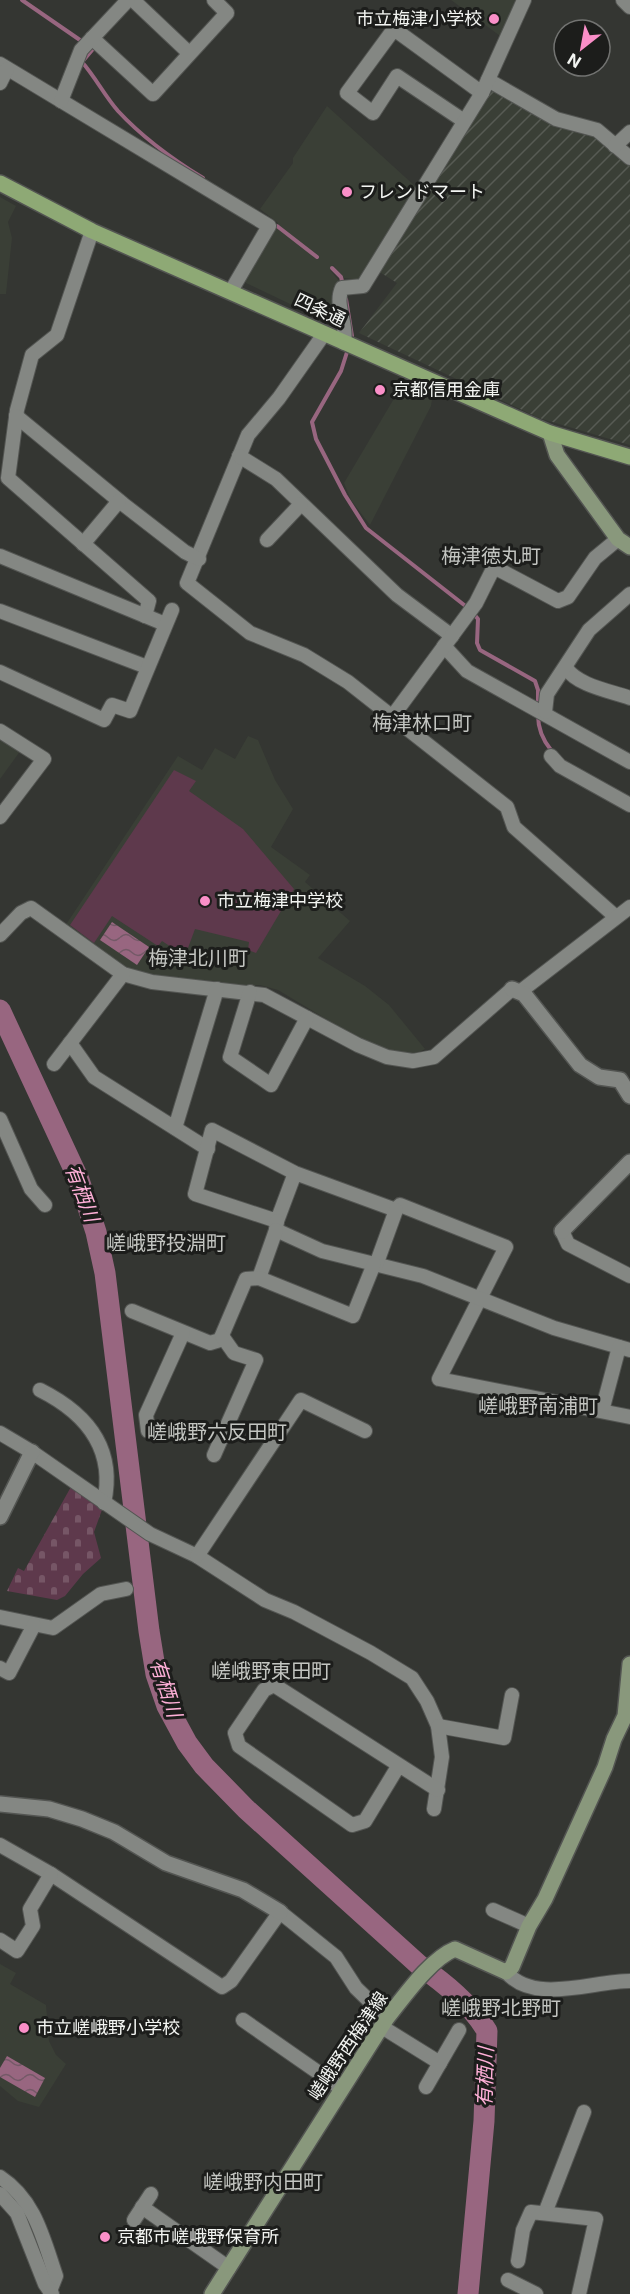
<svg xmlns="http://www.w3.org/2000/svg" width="630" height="2294" font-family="Inter,'Noto Sans JP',sans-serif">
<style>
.built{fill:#3a3f36}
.industrial{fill:url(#industrial-furrows)}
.cemetery{fill:url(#cemetery-stones)}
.green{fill:#5e394c}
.water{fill:url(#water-waves)}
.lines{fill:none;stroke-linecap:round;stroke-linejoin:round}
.stream{stroke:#986680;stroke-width:4}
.river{stroke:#986680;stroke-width:21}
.minor-casing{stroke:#535552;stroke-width:16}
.tertiary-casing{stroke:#535552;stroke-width:18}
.secondary-casing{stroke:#535552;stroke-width:18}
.primary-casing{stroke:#535552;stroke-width:18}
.minor{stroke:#848783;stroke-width:14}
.tertiary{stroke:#848783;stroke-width:15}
.secondary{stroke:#89987c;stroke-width:15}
.primary{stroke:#8ea975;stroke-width:15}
.poi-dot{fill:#fa8fc8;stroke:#1c1d1b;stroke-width:2}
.labels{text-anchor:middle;stroke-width:6;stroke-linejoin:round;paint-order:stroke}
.poi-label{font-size:18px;fill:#f3f5f2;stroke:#1c1d1b;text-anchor:start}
.street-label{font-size:18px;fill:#f3f5f2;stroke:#1c1d1b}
.neighbourhood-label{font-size:20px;fill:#c3c5c1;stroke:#1c1d1b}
.water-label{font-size:20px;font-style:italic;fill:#ffb0d8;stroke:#1c1d1b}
</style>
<defs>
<pattern id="industrial-furrows" width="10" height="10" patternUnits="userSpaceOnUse" patternTransform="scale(1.5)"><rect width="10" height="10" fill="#3a3f36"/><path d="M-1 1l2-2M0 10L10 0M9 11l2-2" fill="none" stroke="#575b54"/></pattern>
<pattern id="cemetery-stones" width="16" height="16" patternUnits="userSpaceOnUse" patternTransform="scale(1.5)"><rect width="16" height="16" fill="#5e394c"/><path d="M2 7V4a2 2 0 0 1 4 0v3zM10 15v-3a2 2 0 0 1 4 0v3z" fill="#765666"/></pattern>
<pattern id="water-waves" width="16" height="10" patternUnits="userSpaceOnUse" patternTransform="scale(1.5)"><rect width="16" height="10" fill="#986680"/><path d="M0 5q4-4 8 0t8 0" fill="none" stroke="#745967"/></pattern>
</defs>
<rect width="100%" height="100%" fill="#343632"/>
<!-- built -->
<g class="built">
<polygon points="451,0 520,0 503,38"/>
<polygon points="327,106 416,187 359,280 344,278 333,265 330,270 340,282 332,292 339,321 336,326 246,283 245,279 278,223 260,209 293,163 293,158"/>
<polygon points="0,197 16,206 8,222 12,238 6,294 0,294"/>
<polygon points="405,380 433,393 431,406 370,525 351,500 344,483"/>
<polygon points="0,736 21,750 0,779"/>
<polygon points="248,736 258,740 275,780 293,809 271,847 310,875 305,882 350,921 318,958 365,986 389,1005 425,1049 412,1056 393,1053 356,1037 278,990 260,985 242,986 210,981 151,977 124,967 65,926 178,756 202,770 215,748 235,759"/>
<polygon points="0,1964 16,1973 10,1984 46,2005 49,2041 56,2055 66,2064 39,2107 18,2101 0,2086"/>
</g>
<!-- industrial -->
<polygon class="industrial" points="491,88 592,133 630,166 630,445 539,418 359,333 397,283 378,271"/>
<!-- cemetery -->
<polygon class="cemetery" points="72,1485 103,1507 94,1532 101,1558 83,1574 65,1596 57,1600 7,1591 18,1568 24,1571"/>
<!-- green -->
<polygon class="green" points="174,770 196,781 189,791 243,829 294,889 256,953 248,950 249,942 195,929 185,956 162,941 158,946 112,916 94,943 70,925"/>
<!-- water -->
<g class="water">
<polygon points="112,922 149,947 137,965 100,940"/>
<polygon points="7,2056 45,2078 35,2097 0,2077 0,2068"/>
</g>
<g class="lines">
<!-- stream -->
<g class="stream">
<path d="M 22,0 L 93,49 L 82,62 C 96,78 104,95 118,111 C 143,138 172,159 203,178"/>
<polyline points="277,226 317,257"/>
<polyline points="332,268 341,277 343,285"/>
<polyline points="346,299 352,336 351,341"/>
<polyline points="348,349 341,371 312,422 316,439 345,495 366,528 468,608"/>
<polyline points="473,613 478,619 477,643 480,650 535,681 538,690 538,708"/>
<path d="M 538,715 C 538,729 542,739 551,750"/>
</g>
<!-- river -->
<path class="river" d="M 0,1010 L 79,1180 L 96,1232 L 105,1273 L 149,1631 L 156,1674 L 167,1706 L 187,1743 L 204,1766 L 246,1809 L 419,1965 C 444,1983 471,2004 487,2031 L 484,2121 L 468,2294"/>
<defs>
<g id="minor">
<polyline points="133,0 189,53"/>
<polyline points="623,0 630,7"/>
<polyline points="92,38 153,94 227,13 214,0"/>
<polyline points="0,64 269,226 231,291"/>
<polyline points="488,80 556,119 597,130 630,158"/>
<polyline points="0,83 7,69"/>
<polyline points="61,101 81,50 128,0"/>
<polyline points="464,121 397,76 373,113 347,93 394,29 482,93"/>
<polyline points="615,146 630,132"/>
<polyline points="92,231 57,335 32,355 17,410 8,478 149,601 145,616"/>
<polyline points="324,334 279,398 248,435 187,583 250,633 304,655 348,682 507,807 514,827 616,917"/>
<path d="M 344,343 C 348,324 334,305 342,288 L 363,286 L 482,93 L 524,0"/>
<polyline points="16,416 123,504 185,552 199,559"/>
<polyline points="239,456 276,479 397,595 452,636"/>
<polyline points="267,540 301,504"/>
<polyline points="83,544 119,501"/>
<polyline points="0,556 165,624"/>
<polyline points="0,611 147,667"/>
<polyline points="444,646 467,671 630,762"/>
<path d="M 566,668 C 578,686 611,691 630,698"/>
<polyline points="0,672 104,720 112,705 130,711 172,610"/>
<polyline points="545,712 547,694 589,630 630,594"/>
<polyline points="392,717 476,603 494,567 558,601 568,597 595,558 618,539"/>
<polyline points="0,731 44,759 0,817"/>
<polyline points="551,756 560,766 630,805"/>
<polyline points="0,935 21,913 31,908 123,974 152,982 264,995 358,1045 387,1057 413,1061 434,1057 512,989"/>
<polyline points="521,991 630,907"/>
<polyline points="250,992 230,1057 271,1085 307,1018"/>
<polyline points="70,1043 94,1077 208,1149"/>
<polyline points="54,1064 123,974"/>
<polyline points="0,1119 31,1189 45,1205"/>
<polyline points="175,1128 217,989"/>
<polyline points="295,1173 277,1221 195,1194 212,1130 295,1173 396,1210 400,1205 506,1247 439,1379 630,1417"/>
<polyline points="277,1221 276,1230 322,1251 423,1276 554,1328 630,1350"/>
<polyline points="562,1231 568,1244 630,1276"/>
<polyline points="376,1265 396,1210"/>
<polyline points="259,1278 276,1230"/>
<polyline points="132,1311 210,1343 220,1340 246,1279 259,1278 353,1316 374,1264"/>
<path d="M 40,1390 C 86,1413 116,1448 104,1503"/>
<polyline points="602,1411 619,1347"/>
<polyline points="148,1431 146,1415 183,1333"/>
<polyline points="0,1433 32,1452 150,1534 197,1556 265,1600 294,1612 371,1653 412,1678 427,1701 438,1726 442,1757 434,1809"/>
<polyline points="214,1455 256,1360 234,1353 222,1336"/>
<polyline points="197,1556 301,1400 365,1431"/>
<polyline points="0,1617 53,1628 101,1594 126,1589"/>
<polyline points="0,1668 9,1673 34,1625"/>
<polyline points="438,1726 504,1738 512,1695"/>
<polyline points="399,1765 365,1821 352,1825 239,1746 235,1733 264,1690 274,1685 438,1790"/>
<polyline points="0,1845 51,1874 222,1987 231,1981 280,1912 336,1957 356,1988 387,2018"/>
<polyline points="493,1910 529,1926"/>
<polyline points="0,1940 17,1951 33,1926 30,1909 51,1874"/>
<path d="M 506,1972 C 535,2005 592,1981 630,1981"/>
<polyline points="243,2020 342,2089"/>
<polyline points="382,2027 440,2063"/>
<polyline points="426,2087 459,2030"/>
<path d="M 0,2177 C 35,2200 43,2238 56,2276 L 50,2291"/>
<polyline points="0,2194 17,2213 45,2284 52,2294"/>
<polyline points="142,2207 229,2268"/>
<polyline points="545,2213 584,2112"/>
<polyline points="134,2220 151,2194"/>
<polyline points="518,2261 523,2230 531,2212 596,2219 579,2294"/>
<polyline points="508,2280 536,2294"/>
</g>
<g id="tertiary">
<polyline points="512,989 524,994 580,1065 599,1077 620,1080 630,1096"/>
<polyline points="562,1231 630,1162"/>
<polyline points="0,1517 32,1452"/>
<polyline points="0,1804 49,1809 82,1819 114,1832 166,1863 243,1890 280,1912"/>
</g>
<g id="secondary">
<polyline points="550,433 557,455 618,539 630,547"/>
<path d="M 212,2294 L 387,2018 C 404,1997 430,1959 455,1949 L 506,1972 L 512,1967 L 529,1926 L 545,1899 L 605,1767 L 614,1739 L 625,1716 L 630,1664"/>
</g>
<polyline id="primary" points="0,183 92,231 550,433 630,457"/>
</defs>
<!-- minor casing -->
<use href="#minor" class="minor-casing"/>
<!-- tertiary casing -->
<use href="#tertiary" class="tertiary-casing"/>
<!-- secondary casing -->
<use href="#secondary" class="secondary-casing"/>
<!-- primary casing -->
<use href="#primary" class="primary-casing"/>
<!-- minor -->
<use href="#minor" class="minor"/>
<!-- tertiary -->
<use href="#tertiary" class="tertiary"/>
<!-- secondary -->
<use href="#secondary" class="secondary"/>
<!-- primary -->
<use href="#primary" class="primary"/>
</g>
<!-- markers -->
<g class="poi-dot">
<circle cx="494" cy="19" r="6"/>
<circle cx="347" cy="192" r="6"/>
<circle cx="380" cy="390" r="6"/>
<circle cx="205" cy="901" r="6"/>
<circle cx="24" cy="2028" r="6"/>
<circle cx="105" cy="2237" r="6"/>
</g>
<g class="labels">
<!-- poi labels -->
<g class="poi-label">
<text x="482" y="25" text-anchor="end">市立梅津小学校</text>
<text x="359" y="198">フレンドマート</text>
<text x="392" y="396">京都信用金庫</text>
<text x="217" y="907">市立梅津中学校</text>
<text x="36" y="2034">市立嵯峨野小学校</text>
<text x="117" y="2243">京都市嵯峨野保育所</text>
</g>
<!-- street labels -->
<g class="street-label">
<text transform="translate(320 310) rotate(25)" y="6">四条通</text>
<text transform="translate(348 2046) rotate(-56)" y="6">嵯峨野西梅津線</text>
</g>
<!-- neighbourhood labels -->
<g class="neighbourhood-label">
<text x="491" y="563">梅津徳丸町</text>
<text x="422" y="730">梅津林口町</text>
<text x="198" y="965">梅津北川町</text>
<text x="166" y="1250">嵯峨野投淵町</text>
<text x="538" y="1413">嵯峨野南浦町</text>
<text x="217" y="1439">嵯峨野六反田町</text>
<text x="271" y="1678">嵯峨野東田町</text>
<text x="501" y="2015">嵯峨野北野町</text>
<text x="263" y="2189">嵯峨野内田町</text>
</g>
<!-- water labels -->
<g class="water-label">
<text transform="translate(82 1193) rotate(69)" y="7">有栖川</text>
<text transform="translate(166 1688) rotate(72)" y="7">有栖川</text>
<text transform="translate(485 2077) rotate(-88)" y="7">有栖川</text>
</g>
</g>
<!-- north arrow -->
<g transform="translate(582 48) rotate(211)"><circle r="28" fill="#1c1d1b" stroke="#727371" stroke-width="1.5"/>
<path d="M0-4.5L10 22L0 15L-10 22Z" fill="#fa8fc8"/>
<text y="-9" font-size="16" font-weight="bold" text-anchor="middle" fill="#f3f5f2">N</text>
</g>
</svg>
